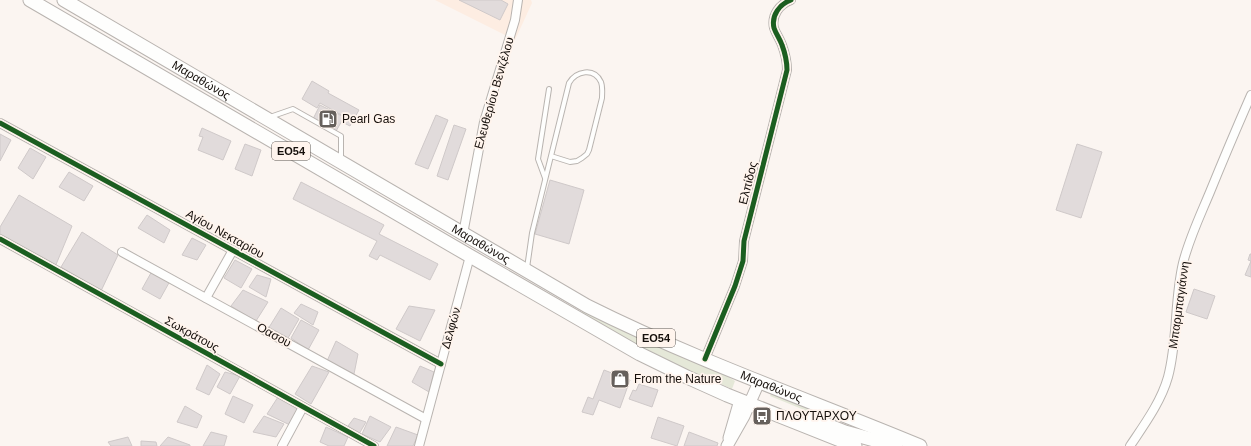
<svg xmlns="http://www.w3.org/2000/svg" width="1251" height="446" font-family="Arial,sans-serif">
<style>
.built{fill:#fdede2}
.green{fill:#e5e8d8}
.building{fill:#e1dbdb;stroke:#cfc9c9}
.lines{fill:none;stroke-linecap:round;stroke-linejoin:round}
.lane-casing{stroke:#b9b4b0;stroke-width:6}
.street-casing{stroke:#b9b4b0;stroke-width:10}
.secondary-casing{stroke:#b9b4b0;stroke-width:13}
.primary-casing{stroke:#b9b4b0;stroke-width:15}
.lane{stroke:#fefefd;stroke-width:4}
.street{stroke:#fefefd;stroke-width:8}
.secondary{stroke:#fefefd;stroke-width:11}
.primary{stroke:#fefefd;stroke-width:13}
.cycleway-casing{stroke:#fff4ed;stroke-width:8}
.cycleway{stroke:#1b5e20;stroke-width:5}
.labels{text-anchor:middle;stroke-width:3.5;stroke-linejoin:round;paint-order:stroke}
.shield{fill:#fff4ed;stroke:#5b544f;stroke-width:1}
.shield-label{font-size:11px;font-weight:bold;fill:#150f0b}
.street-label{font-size:12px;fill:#150f0b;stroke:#fff4ed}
.poi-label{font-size:12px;fill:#150f0b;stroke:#fff4ed;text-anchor:start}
</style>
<rect width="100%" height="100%" fill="#fbf5f1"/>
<!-- built -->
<polygon class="built" points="435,0 531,0 532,3 515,40"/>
<!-- green -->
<g class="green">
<path d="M 583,311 L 638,338 L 725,375 L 735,381 L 732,389 C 679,367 630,342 581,313 Z"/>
<polygon points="772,392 826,414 824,418 770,396"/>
</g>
<!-- building -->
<g class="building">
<polygon points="459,0 501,0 508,4 500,20"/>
<polygon points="312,81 329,91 328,93 359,110 350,126 342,122 345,117 320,103 317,108 302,99"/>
<polygon points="320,105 344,117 335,133 312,121"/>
<polygon points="436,115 448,120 428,169 415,164"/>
<polygon points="454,125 466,129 448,180 437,176"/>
<polygon points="202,128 231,141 223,160 198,150 203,137 199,136"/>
<polygon points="0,134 11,140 0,161"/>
<polygon points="245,144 261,150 252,176 235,169"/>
<polygon points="1077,144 1102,152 1081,218 1056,210"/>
<polygon points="30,148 46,157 33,179 18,168"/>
<polygon points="69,172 93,186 84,201 59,187"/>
<polygon points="550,180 584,190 569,244 535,234"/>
<polygon points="301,182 384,225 379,234 438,264 430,280 380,255 377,260 369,256 377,241 293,199"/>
<polygon points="19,195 72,226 55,267 0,236 0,227"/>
<polygon points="147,215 170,230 164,243 138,228"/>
<polygon points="82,232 118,255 101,291 61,267"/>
<polygon points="192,238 206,245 197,260 182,255"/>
<polygon points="1250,254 1251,254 1251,277 1245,275 1251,261 1248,260"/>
<polygon points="235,260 252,269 241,288 224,278"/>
<polygon points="152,271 170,281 160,299 142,289"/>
<polygon points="257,275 271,279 266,297 249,287"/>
<polygon points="1194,289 1215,296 1207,319 1186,312"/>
<polygon points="243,290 268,302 256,321 231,306"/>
<polygon points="301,304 318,312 313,325 294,313"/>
<polygon points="409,306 435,310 420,341 396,329"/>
<polygon points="281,308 299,319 288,338 268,329"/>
<polygon points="301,320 319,330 308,350 291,338"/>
<polygon points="336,341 358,354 354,374 327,361"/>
<polygon points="207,365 220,374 209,395 196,389"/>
<polygon points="312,366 329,372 311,404 295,394"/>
<polygon points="420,366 434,372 429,392 412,382"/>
<polygon points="604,370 630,380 620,408 599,400 593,415 582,412 588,397 593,399"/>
<polygon points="225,372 240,376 230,394 217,387"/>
<polygon points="639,384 658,390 652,407 629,399 633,390 636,391"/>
<polygon points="233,396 253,405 244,423 225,414"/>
<polygon points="278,397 298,408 290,425 267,414"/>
<polygon points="185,406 202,416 197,428 177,422"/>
<polygon points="264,416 284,424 276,437 253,432"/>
<polygon points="370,416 391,427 380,442 362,434"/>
<polygon points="658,417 684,426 677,446 651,438"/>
<polygon points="354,418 366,422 359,434 348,426"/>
<polygon points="326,427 348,437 344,446 329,446 320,442"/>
<polygon points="396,427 418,435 413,446 387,446"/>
<polygon points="211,432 227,436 224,446 203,446"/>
<polygon points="689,432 718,443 717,446 684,446"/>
<polygon points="128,437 132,446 111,446 108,442"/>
<polygon points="168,437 190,445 190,446 160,446"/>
<polygon points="141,441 156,442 157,446 141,446"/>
</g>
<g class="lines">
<defs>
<g id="lane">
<polyline points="270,117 293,109 341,136 341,160"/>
<polyline points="545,178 538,159 549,89"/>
<path d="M 527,268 L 532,233 L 569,83 C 576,71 594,67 601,82 C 603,87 602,93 602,98 L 589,150 L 587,154 L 582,158 L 577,161 L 570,162 L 551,156"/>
</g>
<g id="street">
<polyline points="0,123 441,364"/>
<polyline points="463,234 484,122 515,20 518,0"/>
<polyline points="0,239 374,446"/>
<polyline points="122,252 426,419"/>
<polyline points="206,298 233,250"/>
<path d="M 705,359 L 735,286 L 743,261 L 744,241 L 787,70 C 787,61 785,53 782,45 C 780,39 776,34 774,28 C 771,15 780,4 791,0"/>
<polyline points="282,446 303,407"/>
<polyline points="419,446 470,256"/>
<path d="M 1130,446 C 1144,425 1161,402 1168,377 C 1178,340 1174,301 1183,263 C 1189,239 1200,216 1210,192 C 1223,160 1237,127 1251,95"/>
</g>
<g id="secondary">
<polyline points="729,438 740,400"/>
<polyline points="727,446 744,416 759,382"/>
</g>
<g id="primary">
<polyline points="30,0 470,256 640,354 687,377 727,395 855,446"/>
<path id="s1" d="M 64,0 L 587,306 C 695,360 809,400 920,446"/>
<polyline points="812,419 845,432 896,446"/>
</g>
</defs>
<!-- lane casing -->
<use href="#lane" class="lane-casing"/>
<!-- street casing -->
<use href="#street" class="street-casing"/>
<!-- secondary casing -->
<use href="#secondary" class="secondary-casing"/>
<!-- primary casing -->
<use href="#primary" class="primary-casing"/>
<!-- lane -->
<use href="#lane" class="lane"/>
<!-- street -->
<use href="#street" class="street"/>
<!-- secondary -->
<use href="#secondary" class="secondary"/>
<!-- primary -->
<use href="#primary" class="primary"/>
<defs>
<g id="cycleway">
<polyline points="0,123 441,364"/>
<polyline points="0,239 374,446"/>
<path d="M 705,359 L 735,286 L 743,261 L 744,241 L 787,70 C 787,61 785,53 782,45 C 780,39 776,34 774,28 C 771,15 780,4 791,0"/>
</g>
</defs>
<!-- cycleway casing -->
<use href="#cycleway" class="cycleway-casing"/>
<!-- cycleway -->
<use href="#cycleway" class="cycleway"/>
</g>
<!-- icons -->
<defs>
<symbol id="fuel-square" viewBox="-11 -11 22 22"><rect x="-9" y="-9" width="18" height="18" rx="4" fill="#66605c" stroke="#fff4ed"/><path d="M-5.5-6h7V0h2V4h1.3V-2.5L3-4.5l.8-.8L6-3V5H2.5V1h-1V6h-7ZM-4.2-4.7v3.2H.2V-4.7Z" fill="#fff"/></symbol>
<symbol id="shop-square" viewBox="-11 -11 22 22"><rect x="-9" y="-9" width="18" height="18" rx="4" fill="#66605c" stroke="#fff4ed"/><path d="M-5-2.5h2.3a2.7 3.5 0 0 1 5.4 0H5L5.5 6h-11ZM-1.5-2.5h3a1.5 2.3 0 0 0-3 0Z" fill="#fff"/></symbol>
<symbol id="bus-square" viewBox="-11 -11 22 22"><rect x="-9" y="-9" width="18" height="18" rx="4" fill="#66605c" stroke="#fff4ed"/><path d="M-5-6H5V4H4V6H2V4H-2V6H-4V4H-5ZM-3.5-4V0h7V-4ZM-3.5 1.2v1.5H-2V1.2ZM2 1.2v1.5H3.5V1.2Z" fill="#fff"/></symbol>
</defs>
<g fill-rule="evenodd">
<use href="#fuel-square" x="317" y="108" width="22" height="22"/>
<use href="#shop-square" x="609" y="368" width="22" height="22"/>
<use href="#bus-square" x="751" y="405" width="22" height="22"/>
</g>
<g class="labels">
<!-- shield labels -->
<g class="shield">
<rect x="272" y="142" width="38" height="18" rx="3"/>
<rect x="637" y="329" width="38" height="18" rx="3"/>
</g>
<g class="shield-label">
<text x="291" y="155">ΕΟ54</text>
<text x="656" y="342">ΕΟ54</text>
</g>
<!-- street labels -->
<g class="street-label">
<text dy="4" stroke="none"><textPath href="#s1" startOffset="159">Μαραθώνος</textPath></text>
<text transform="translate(494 93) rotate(-74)" y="4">Ελευθερίου Βενιζέλου</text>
<text transform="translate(748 183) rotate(-76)" y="4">Ελπίδος</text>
<text transform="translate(225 234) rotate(29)" y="4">Αγίου Νεκταρίου</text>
<text dy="4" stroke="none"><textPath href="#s1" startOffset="483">Μαραθώνος</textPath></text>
<text transform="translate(1179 305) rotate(-82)" y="4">Μπαρμπαγιάννη</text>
<text transform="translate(451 328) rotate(-74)" y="4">Δελφών</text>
<text transform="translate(192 334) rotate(29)" y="4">Σωκράτους</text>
<text transform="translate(274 335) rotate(29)" y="4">Οασου</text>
<text dy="4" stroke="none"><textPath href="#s1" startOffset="807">Μαραθώνος</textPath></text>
</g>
<!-- poi labels -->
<g class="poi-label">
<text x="342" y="123">Pearl Gas</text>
<text x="634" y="383">From the Nature</text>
<text x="776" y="420">ΠΛΟΥΤΑΡΧΟΥ</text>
</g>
</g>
</svg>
